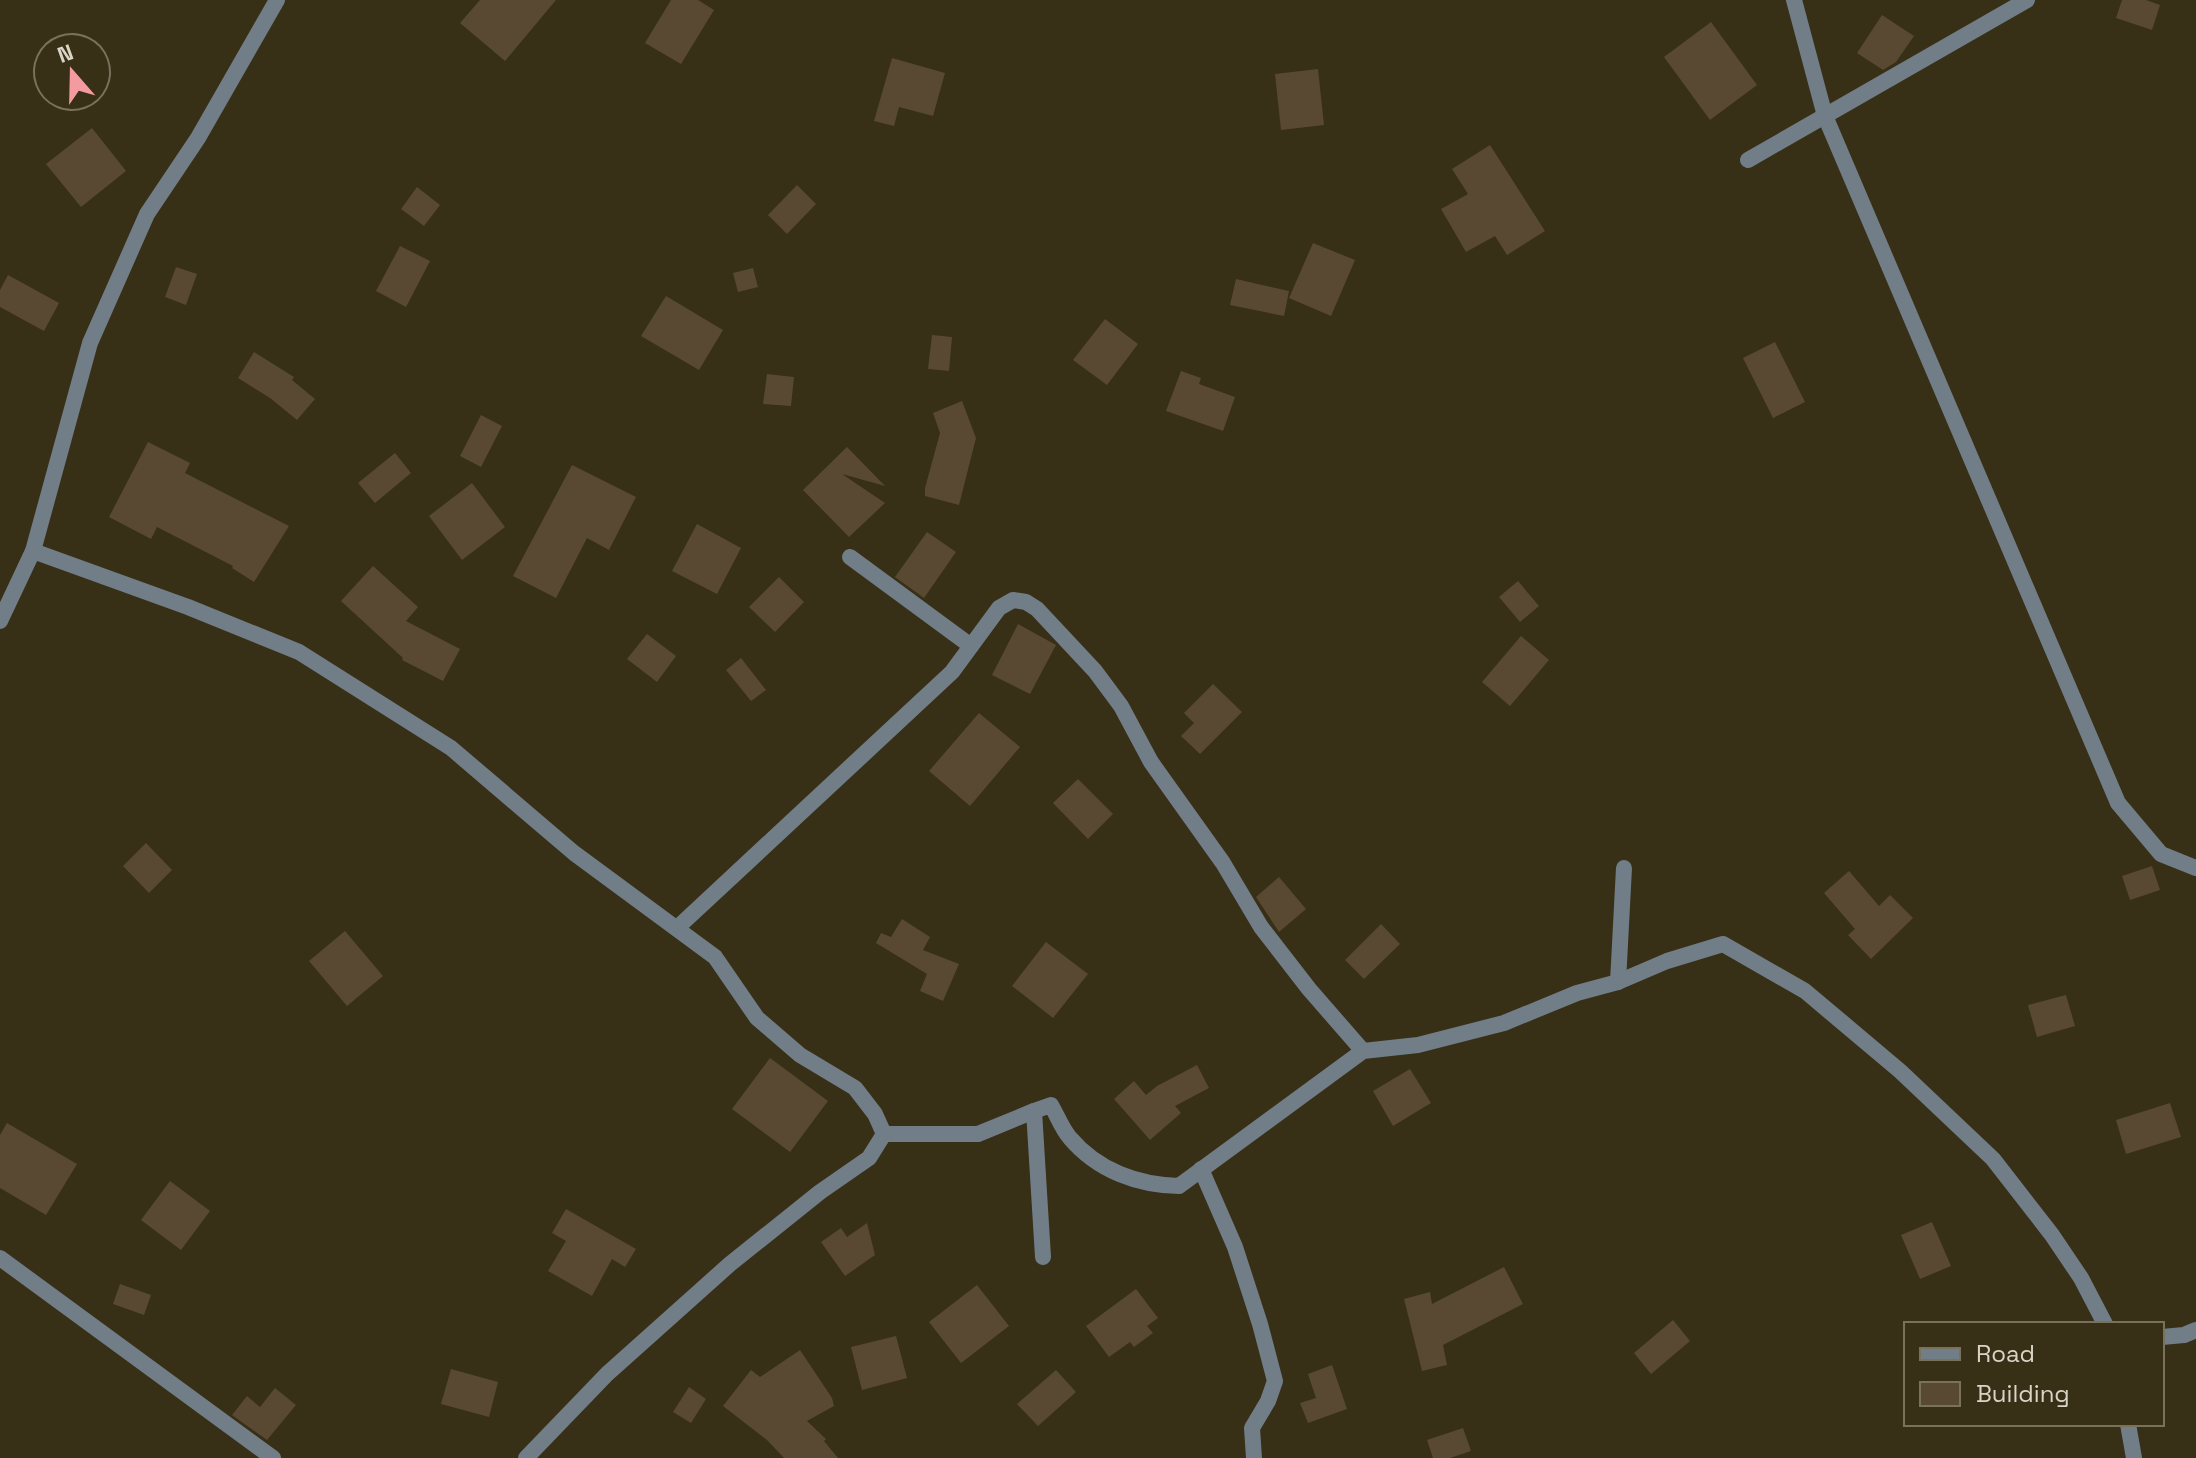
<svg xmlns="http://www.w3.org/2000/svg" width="2196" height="1458" font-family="'Space Grotesk',sans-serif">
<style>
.building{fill:#594933}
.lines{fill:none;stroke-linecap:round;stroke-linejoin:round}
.street{stroke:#717d87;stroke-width:16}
</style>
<rect width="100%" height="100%" fill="#372f16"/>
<!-- building -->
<g class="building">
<polygon points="480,0 556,0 505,61 460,23"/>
<polygon points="671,0 698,0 714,10 681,64 645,43"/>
<polygon points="2122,0 2146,0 2160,5 2152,30 2116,18"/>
<polygon points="1882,15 1914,36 1896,62 1883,70 1857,53"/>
<polygon points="1711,22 1757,85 1710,120 1664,57"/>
<polygon points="892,58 945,73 933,116 899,107 894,126 874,121"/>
<polygon points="1318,69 1324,125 1281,130 1275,74"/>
<polygon points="92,128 126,171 81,207 46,164"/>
<polygon points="1490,145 1545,231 1507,255 1495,236 1466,252 1441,209 1468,194 1452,169"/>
<polygon points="797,185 816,204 787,234 768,215"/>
<polygon points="417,187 440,205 424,226 401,209"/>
<polygon points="1313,243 1355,260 1331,316 1289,298"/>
<polygon points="400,246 430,261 406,307 376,291"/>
<polygon points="176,267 197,274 186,305 165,297"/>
<polygon points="753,268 758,287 738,292 733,273"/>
<polygon points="8,275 59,303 44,331 0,307 0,290"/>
<polygon points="1236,279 1289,291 1284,316 1230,305"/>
<polygon points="666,296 723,330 699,370 641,336"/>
<polygon points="1105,319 1138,344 1107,385 1073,360"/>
<polygon points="932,335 952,337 949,371 928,369"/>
<polygon points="1775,342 1805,402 1773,418 1743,358"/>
<polygon points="254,352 294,377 292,380 315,399 297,420 270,398 238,378"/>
<polygon points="1181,371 1201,378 1199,384 1235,397 1223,431 1166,411"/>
<polygon points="767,374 794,377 791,406 763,404"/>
<polygon points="962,401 976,438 959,505 925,496 925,488 940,433 933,413"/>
<polygon points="481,415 502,426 481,467 460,456"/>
<polygon points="148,442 190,463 185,473 289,526 254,582 232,568 233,566 157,527 151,539 109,517"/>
<polygon points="847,447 885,486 842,474 885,503 849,537 803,490"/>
<polygon points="395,453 411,473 375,503 358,483"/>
<polygon points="572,465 636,497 609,550 587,538 556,598 513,576"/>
<polygon points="472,483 505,527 462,560 429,516"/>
<polygon points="697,524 741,548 717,594 672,571"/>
<polygon points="927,532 956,552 924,598 895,577"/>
<polygon points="373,566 418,607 406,621 460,649 443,681 402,660 403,658 341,601"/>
<polygon points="779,577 804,602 775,632 749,607"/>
<polygon points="1518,581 1539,606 1520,622 1499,597"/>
<polygon points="1018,624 1056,645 1030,694 992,675"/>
<polygon points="647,634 676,656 657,682 627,659"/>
<polygon points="1521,636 1549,660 1510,706 1482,682"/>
<polygon points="741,658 766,690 751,701 726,670"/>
<polygon points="1213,684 1242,712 1200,754 1181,736 1194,723 1184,713"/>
<polygon points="979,713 1020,747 970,806 929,771"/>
<polygon points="1078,779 1113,814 1088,839 1053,803"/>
<polygon points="146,843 172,870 149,893 123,866"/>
<polygon points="2152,866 2160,890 2130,900 2122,876"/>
<polygon points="1849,871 1879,906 1890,895 1913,918 1871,959 1848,935 1855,929 1824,893"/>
<polygon points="1279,877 1306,909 1279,932 1256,897"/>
<polygon points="902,919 930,937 923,950 959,964 943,1001 920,991 927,974 876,943 881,933 891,937"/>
<polygon points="1381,924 1400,944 1364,979 1345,960"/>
<polygon points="345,931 383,976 347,1006 309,961"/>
<polygon points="1046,942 1088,974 1053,1018 1012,986"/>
<polygon points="2066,995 2075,1026 2037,1037 2028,1005"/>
<polygon points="770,1058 828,1101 790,1152 732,1109"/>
<polygon points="1197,1065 1209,1088 1175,1106 1181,1113 1150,1140 1114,1099 1134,1081 1146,1095 1157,1086"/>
<polygon points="1410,1069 1431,1103 1393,1126 1373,1091"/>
<polygon points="2170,1103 2181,1137 2126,1154 2116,1120"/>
<polygon points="7,1123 77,1164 46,1215 0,1188 0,1135"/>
<polygon points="170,1181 210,1211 181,1250 141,1220"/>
<polygon points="566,1209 636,1249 625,1267 612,1259 592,1296 548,1271 566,1241 552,1233"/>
<polygon points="1932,1222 1951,1266 1920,1279 1901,1235"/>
<polygon points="867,1223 875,1255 845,1276 821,1242 841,1228 847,1237"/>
<polygon points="1504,1267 1523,1304 1443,1345 1447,1365 1422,1371 1404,1299 1430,1292 1432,1304"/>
<polygon points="120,1284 151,1295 144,1315 113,1304"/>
<polygon points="977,1285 1009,1326 961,1363 929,1322"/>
<polygon points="1136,1289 1158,1318 1147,1326 1153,1333 1134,1347 1130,1342 1109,1357 1086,1326"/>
<polygon points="1673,1320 1690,1341 1651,1374 1634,1353"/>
<polygon points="896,1336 907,1378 862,1390 851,1347"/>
<polygon points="800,1350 832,1398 834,1406 807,1421 826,1439 824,1441 838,1458 784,1458 767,1440 723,1406 751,1370 760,1377"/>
<polygon points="1332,1365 1347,1409 1308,1423 1300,1403 1316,1398 1308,1374"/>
<polygon points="451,1369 498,1382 489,1417 441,1404"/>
<polygon points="1056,1370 1076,1392 1038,1426 1017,1404"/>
<polygon points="689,1387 706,1399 691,1423 673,1412"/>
<polygon points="275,1388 296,1405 267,1440 232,1415 247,1396 260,1407"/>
<polygon points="1463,1428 1471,1451 1450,1458 1433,1458 1427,1440"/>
</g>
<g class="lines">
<!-- street -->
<g class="street">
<polyline points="1794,0 1825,116 2118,803 2161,854 2196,868"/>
<polyline points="1748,160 2027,0"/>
<polyline points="33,551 188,607 299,652 451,748 574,853 715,957 757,1018 800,1055 855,1088 875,1114 884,1134 869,1158 820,1192 730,1264 607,1374 526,1458"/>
<polyline points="850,557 971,646"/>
<polyline points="0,621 33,551 90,343 147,214 198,138 277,0"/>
<polyline points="677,928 952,672 999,608 1013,600 1026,602 1037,609 1095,671 1121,706 1151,762 1223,863 1261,927 1309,989 1363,1051"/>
<polyline points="1618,982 1624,868"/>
<polyline points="884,1134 978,1134 1034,1111"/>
<polyline points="1201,1169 1235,1247 1260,1324 1275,1381 1268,1401 1252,1428 1254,1458"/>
<path d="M 1043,1257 L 1034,1111 L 1051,1105 C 1057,1115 1062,1129 1070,1138 C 1098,1171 1138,1185 1179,1186 L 1363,1051 L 1418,1045 L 1504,1023 L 1577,993 L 1618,982 L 1667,961 L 1723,944 L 1805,991 L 1900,1071 L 1993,1159 L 2052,1235 L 2081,1278 L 2105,1324"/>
<polyline points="0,1258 273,1458"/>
<polyline points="2162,1337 2184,1335 2196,1330"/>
<polyline points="2128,1424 2134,1458"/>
</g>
</g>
<!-- legend -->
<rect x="1904" y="1322" width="260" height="104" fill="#372f16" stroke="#78715c" stroke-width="2"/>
<rect x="1920" y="1348" width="40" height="12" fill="#717d87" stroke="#78715c" stroke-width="2"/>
<text x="1976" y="1362" font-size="24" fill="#d9d4c6">Road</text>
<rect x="1920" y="1382" width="40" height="24" fill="#594933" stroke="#78715c" stroke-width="2"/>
<text x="1976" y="1402" font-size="24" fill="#d9d4c6">Building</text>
<!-- north arrow -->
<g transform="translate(72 72) rotate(340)"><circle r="38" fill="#372f16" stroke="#78715c" stroke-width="2"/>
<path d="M0-6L14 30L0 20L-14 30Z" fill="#f49aa1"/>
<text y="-12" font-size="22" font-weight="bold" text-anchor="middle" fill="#d9d4c6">N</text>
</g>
</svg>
